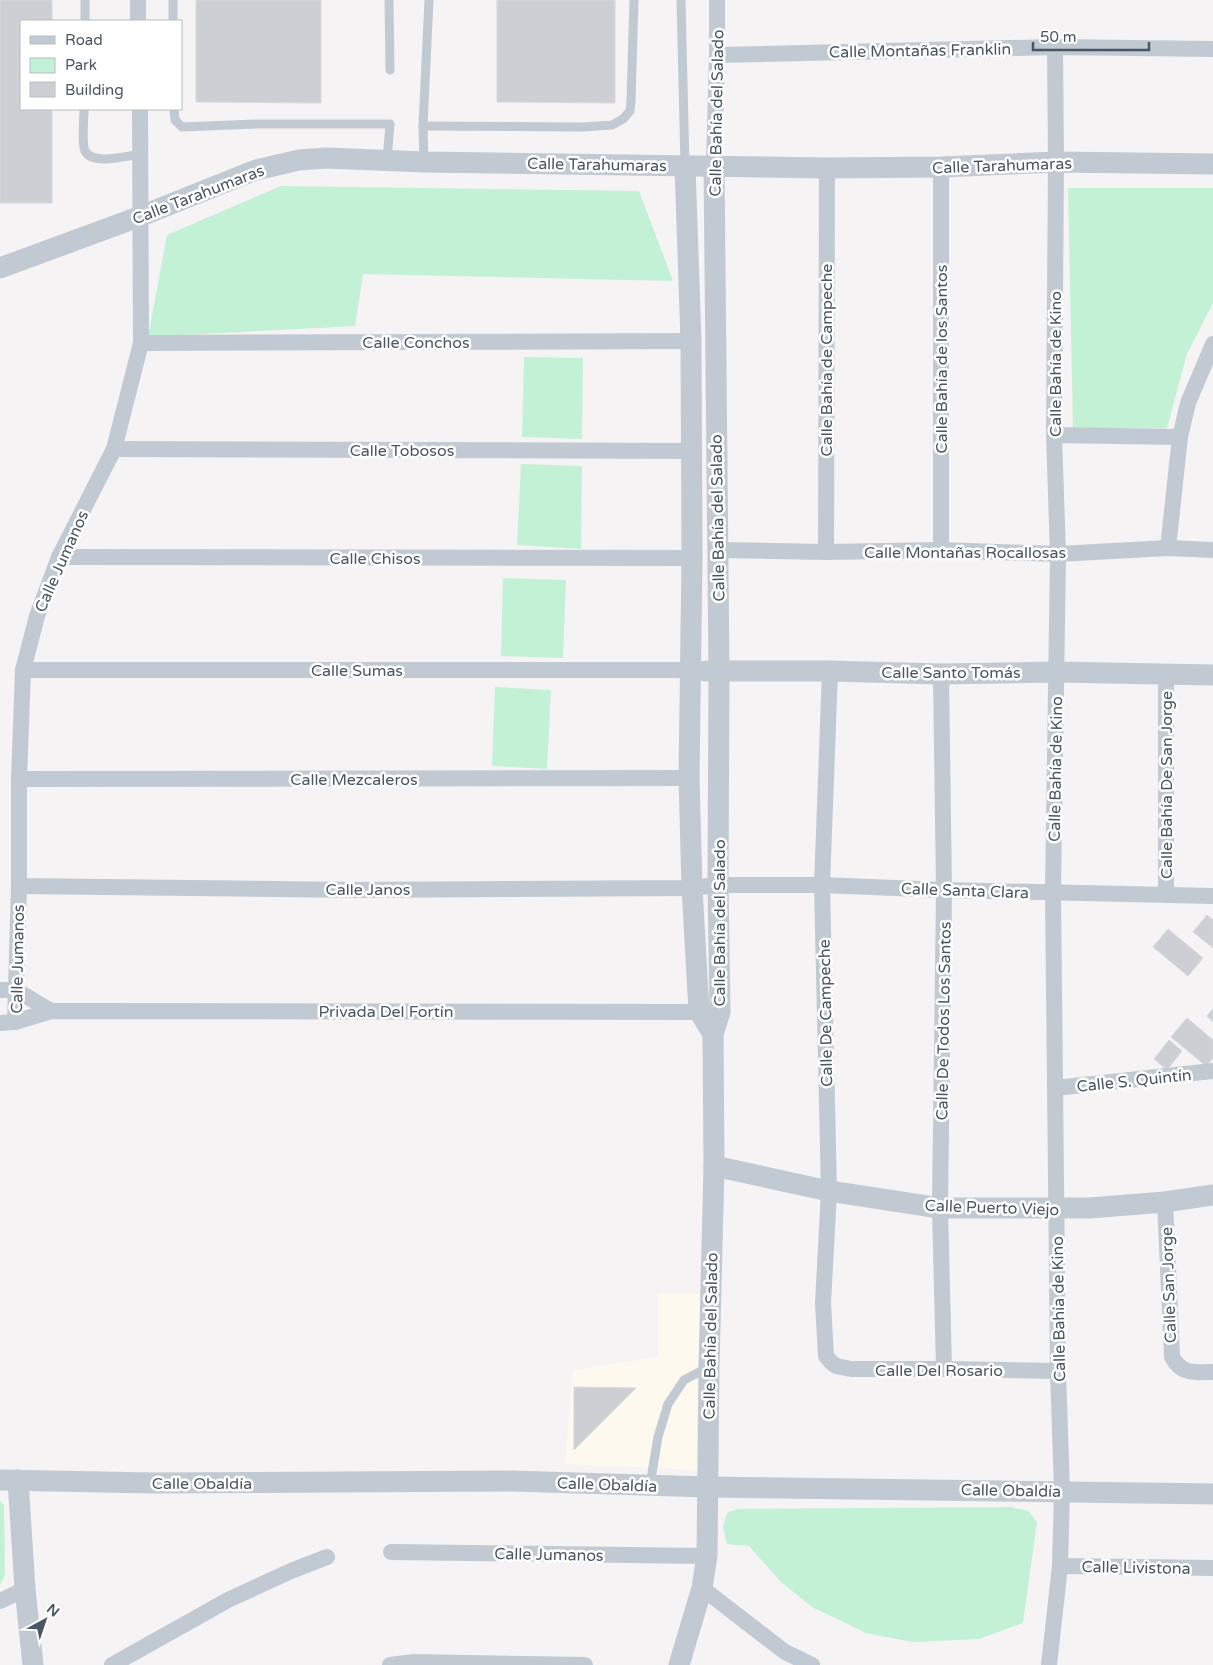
<svg xmlns="http://www.w3.org/2000/svg" width="1213" height="1665" font-family="'Varela Round',sans-serif">
<style>
.commercial{fill:#fdf9ef}
.green{fill:#c3f1d5}
.building{fill:#cdcfd5;stroke:#d7d9de}
.lines{fill:none;stroke-linecap:round;stroke-linejoin:round}
.service{stroke:#c1cad2;stroke-width:9}
.minor{stroke:#c1cad2;stroke-width:16}
.tertiary{stroke:#c1cad2;stroke-width:21}
.labels{text-anchor:middle;stroke-width:5;stroke-linejoin:round;paint-order:stroke}
.street-label{font-size:16px;fill:#4a5661;stroke:#fff}
</style>
<rect width="100%" height="100%" fill="#f5f3f3"/>
<!-- commercial -->
<polygon class="commercial" points="658,1294 702,1294 699,1470 565,1464 573,1370 658,1357"/>
<!-- green -->
<g class="green">
<polygon points="281,186 639,191 673,281 363,274 355,326 148,337 167,235"/>
<polygon points="1068,188 1213,188 1213,303 1187,354 1167,428 1073,429"/>
<polygon points="524,357 583,358 582,439 522,437"/>
<polygon points="521,464 582,466 581,549 517,545"/>
<polygon points="503,578 566,580 563,658 501,656"/>
<polygon points="495,687 551,690 547,769 492,766"/>
<polygon points="0,1501 4,1505 5,1575 0,1585"/>
<polygon points="1011,1507 1028,1511 1037,1522 1023,1623 979,1639 913,1642 866,1633 812,1607 781,1582 749,1546 727,1544 723,1527 727,1513 737,1509"/>
</g>
<!-- building -->
<g class="building">
<polygon points="0,0 52,0 52,21 21,21 21,109 52,109 52,203 0,203"/>
<polygon points="196,0 321,0 321,103 196,102"/>
<polygon points="497,0 615,0 615,103 497,102"/>
<polygon points="1207,915 1213,920 1213,948 1193,932"/>
<polygon points="1168,929 1203,958 1188,976 1153,947"/>
<polygon points="1213,1009 1213,1022 1207,1016"/>
<polygon points="1187,1018 1213,1040 1213,1058 1206,1066 1171,1037"/>
<polygon points="1169,1040 1182,1051 1167,1070 1154,1059"/>
<polygon points="574,1387 636,1388 574,1450"/>
</g>
<g class="lines">
<!-- service -->
<g class="service">
<polyline points="173,0 173,21"/>
<polyline points="389,0 390,70"/>
<polyline points="681,0 685,166"/>
<polyline points="85,21 85,0"/>
<path d="M 84,109 C 84,121 82,136 84,148 C 88,167 127,156 141,154"/>
<polyline points="174,109 175,120 182,127 257,124 390,124 387,160"/>
<polyline points="423,126 583,127 612,125 623,119 630,111 631,100 634,0"/>
<polyline points="424,162 423,126 429,0"/>
<polyline points="650,1485 658,1437 668,1404 684,1380 709,1367"/>
</g>
<!-- minor -->
<g class="minor">
<polyline points="138,0 138,21"/>
<polyline points="717,55 1055,47 1213,49"/>
<polyline points="714,165 717,55 717,0"/>
<polyline points="141,343 691,341"/>
<polyline points="1054,435 1180,437"/>
<polyline points="114,449 691,451"/>
<polyline points="1168,548 1180,437 1188,403 1213,344"/>
<polyline points="717,550 826,552 941,550 1058,554 1168,548 1213,550"/>
<polyline points="941,550 941,167"/>
<polyline points="826,552 827,168"/>
<polyline points="59,557 692,558"/>
<polyline points="23,670 690,670"/>
<polyline points="830,671 822,885 829,1191 823,1303 826,1356 831,1362 836,1366 851,1369 944,1369 1058,1371"/>
<polyline points="941,674 944,890 940,1208 944,1369"/>
<polyline points="19,779 689,778"/>
<polyline points="19,886 355,890 692,888 718,885 822,885 944,890 1213,896"/>
<polyline points="1166,895 1166,675"/>
<polyline points="0,990 16,990 51,1011"/>
<polyline points="15,1022 19,886 19,779 23,670 37,616 59,557 114,449 141,343 140,109"/>
<polyline points="0,1023 15,1022 51,1011 711,1012"/>
<polyline points="1055,1088 1213,1071"/>
<path d="M 1165,1202 L 1172,1357 C 1182,1375 1194,1372 1213,1372"/>
<polyline points="391,1552 707,1556"/>
<polyline points="1060,1566 1213,1568"/>
<polyline points="702,1588 785,1652 812,1665"/>
<polyline points="0,1601 25,1589"/>
<polyline points="112,1665 228,1600 291,1571 327,1557"/>
<polyline points="390,1665 414,1662 585,1665"/>
<polyline points="1049,1665 1060,1566 1062,1491 1058,1371 1053,892 1058,554 1054,435 1056,162 1055,47"/>
</g>
<!-- tertiary -->
<g class="tertiary">
<polyline points="685,166 691,341 692,558 689,778 692,888 699,1011 713,1034"/>
<polyline points="0,268 141,216 256,170 299,160 326,158 424,162 827,168 941,167 1056,162 1213,164"/>
<polyline points="706,671 830,671 941,674 1056,672 1213,675"/>
<polyline points="714,1166 829,1191 940,1208 1089,1208 1165,1202 1213,1195"/>
<polyline points="0,1480 153,1483 512,1481 708,1487 1213,1494"/>
<polyline points="18,1480 25,1589 33,1665"/>
<polyline points="679,1665 702,1588 707,1556 709,1367 714,1166 713,1034 720,1012 718,885 719,671 714,165"/>
</g>
</g>
<g class="labels">
<!-- street labels -->
<g class="street-label">
<text transform="translate(920 50) rotate(-1)" y="6">Calle Montañas Franklin</text>
<text transform="translate(716 113) rotate(-89)" y="6">Calle Bahía del Salado</text>
<text transform="translate(597 164) rotate(1)" y="6">Calle Tarahumaras</text>
<text transform="translate(1002 165) rotate(-2)" y="6">Calle Tarahumaras</text>
<text transform="translate(198 194) rotate(-21)" y="6">Calle Tarahumaras</text>
<text x="416" y="348">Calle Conchos</text>
<text transform="translate(941 359) rotate(-90)" y="6">Calle Bahía de los Santos</text>
<text transform="translate(826 360) rotate(-90)" y="6">Calle Bahía de Campeche</text>
<text transform="translate(1055 364) rotate(-90)" y="6">Calle Bahía de Kino</text>
<text x="402" y="456">Calle Tobosos</text>
<text transform="translate(717 518) rotate(-91)" y="6">Calle Bahía del Salado</text>
<text x="965" y="558">Calle Montañas Rocallosas</text>
<text x="375" y="564">Calle Chisos</text>
<text transform="translate(61 561) rotate(-66)" y="6">Calle Jumanos</text>
<text x="357" y="676">Calle Sumas</text>
<text x="951" y="678">Calle Santo Tomás</text>
<text transform="translate(1055 769) rotate(-89)" y="6">Calle Bahía de Kino</text>
<text x="354" y="785">Calle Mezcaleros</text>
<text transform="translate(1166 785) rotate(-90)" y="6">Calle Bahía De San Jorge</text>
<text x="368" y="895">Calle Janos</text>
<text transform="translate(965 890) rotate(2)" y="6">Calle Santa Clara</text>
<text transform="translate(719 923) rotate(-90)" y="6">Calle Bahía del Salado</text>
<text transform="translate(17 959) rotate(-89)" y="6">Calle Jumanos</text>
<text x="386" y="1017">Privada Del Fortín</text>
<text transform="translate(825 1013) rotate(-91)" y="6">Calle De Campeche</text>
<text transform="translate(943 1021) rotate(-89)" y="6">Calle De Todos Los Santos</text>
<text transform="translate(1134 1080) rotate(-6)" y="6">Calle S. Quintín</text>
<text transform="translate(992 1207) rotate(2)" y="6">Calle Puerto Viejo</text>
<text transform="translate(1168 1285) rotate(-92)" y="6">Calle San Jorge</text>
<text transform="translate(1058 1309) rotate(-91)" y="6">Calle Bahía de Kino</text>
<text transform="translate(710 1336) rotate(-89)" y="6">Calle Bahía del Salado</text>
<text x="939" y="1376">Calle Del Rosario</text>
<text x="202" y="1489">Calle Obaldía</text>
<text transform="translate(607 1484) rotate(2)" y="6">Calle Obaldía</text>
<text transform="translate(1011 1490) rotate(1)" y="6">Calle Obaldía</text>
<text transform="translate(549 1554) rotate(1)" y="6">Calle Jumanos</text>
<text transform="translate(1136 1567) rotate(1)" y="6">Calle Livistona</text>
</g>
</g>
<!-- legend -->
<rect x="20" y="20" width="162" height="90" fill="#ffffff" stroke="#b7bbc0"/>
<rect x="30" y="36" width="25" height="8" fill="#c1cad2" stroke="#b7bbc0"/>
<text x="65" y="45" font-size="15" fill="#4a5661">Road</text>
<rect x="30" y="58" width="25" height="15" fill="#c3f1d5" stroke="#b7bbc0"/>
<text x="65" y="70" font-size="15" fill="#4a5661">Park</text>
<rect x="30" y="82" width="25" height="15" fill="#cdcfd5" stroke="#b7bbc0"/>
<text x="65" y="95" font-size="15" fill="#4a5661">Building</text>
<!-- north arrow -->
<g transform="translate(45 1620) rotate(40)" stroke="#ffffff" stroke-width="4" paint-order="stroke">
<path d="M0-4L9 19L0 12L-9 19Z" fill="#4a5661"/>
<text y="-8" font-size="14" font-weight="bold" text-anchor="middle" fill="#4a5661">N</text>
</g>
<!-- scale -->
<path d="M1033 42v8h116v-8" fill="none" stroke="#4a5661" stroke-width="2.5"/>
<text x="1040" y="42" font-size="15" fill="#4a5661" stroke="#ffffff" stroke-width="4" paint-order="stroke">50 m</text>
</svg>
